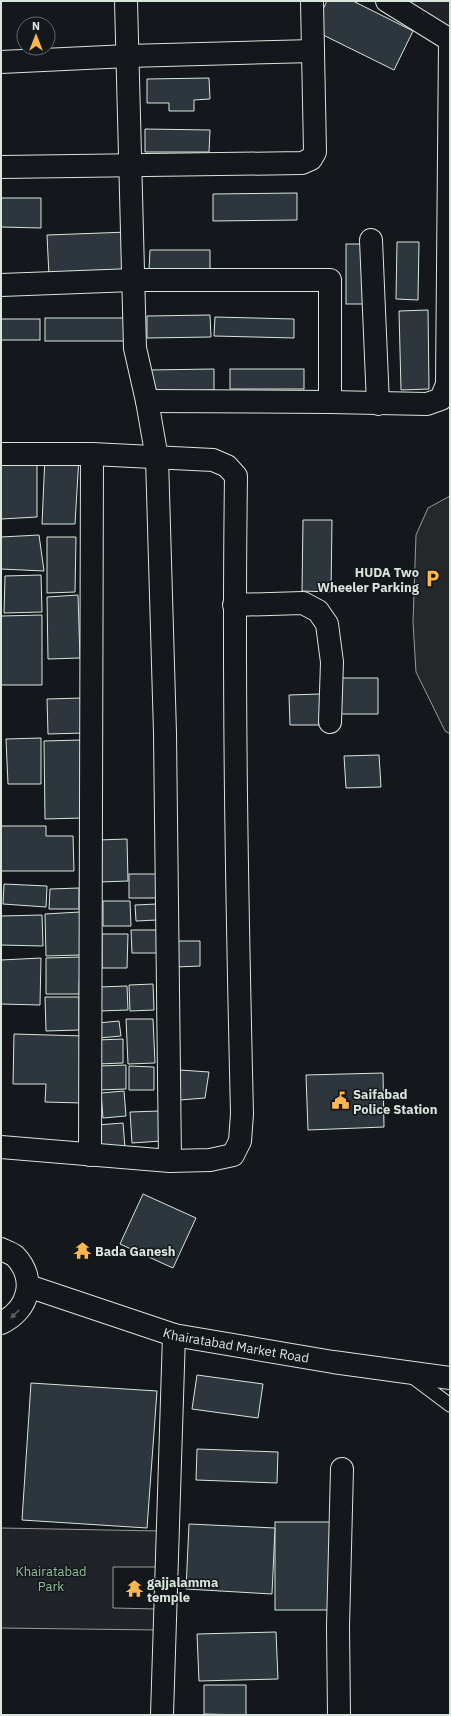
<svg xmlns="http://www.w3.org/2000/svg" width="451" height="1716" font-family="'IBM Plex Sans',sans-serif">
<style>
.green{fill:#202428;stroke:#939e99}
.parking{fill:#24282b;stroke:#939e99}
.building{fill:#2c363c;stroke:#d8e6dc}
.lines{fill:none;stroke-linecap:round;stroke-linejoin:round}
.service-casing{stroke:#d8e6dc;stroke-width:15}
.minor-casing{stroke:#d8e6dc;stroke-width:24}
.tertiary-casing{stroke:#d8e6dc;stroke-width:24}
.service{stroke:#14181c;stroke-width:13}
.minor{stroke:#14181c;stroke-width:22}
.tertiary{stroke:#14181c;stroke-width:22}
.oneway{fill:#59605f}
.labels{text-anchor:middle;stroke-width:3;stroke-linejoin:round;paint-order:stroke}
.poi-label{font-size:13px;font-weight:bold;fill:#d8e6dc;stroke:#14181c;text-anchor:start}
.street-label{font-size:13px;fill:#d8e6dc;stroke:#14181c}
.park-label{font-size:13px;fill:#8ac095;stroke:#14181c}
</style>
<rect width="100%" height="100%" fill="#14181c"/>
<!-- green -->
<g class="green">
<polygon points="382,1 450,1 450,40"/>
<polygon points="1,1528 160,1531 160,1567 113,1567 113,1608 159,1609 157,1630 1,1628"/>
</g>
<!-- parking -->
<polygon class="parking" points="450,496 450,734 445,731 416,672 413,622 416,535 428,508"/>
<!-- building -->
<g class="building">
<polygon points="327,1 353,1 413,31 394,70 313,30"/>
<polygon points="209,78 210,99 194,100 194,111 169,111 169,103 147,103 147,79"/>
<polygon points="145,129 210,130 209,152 145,152"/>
<polygon points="297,193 297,220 213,221 213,194"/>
<polygon points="1,198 41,198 41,228 1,227"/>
<polygon points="128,232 129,273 49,276 47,235"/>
<polygon points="397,242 419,242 418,300 396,299"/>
<rect x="346" y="244" width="24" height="60"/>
<polygon points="150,250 210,250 210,271 149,270"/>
<polygon points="428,310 429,389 401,390 399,311"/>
<polygon points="210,315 211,337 147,338 147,316"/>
<polygon points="215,317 294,319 294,338 214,336"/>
<rect x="45" y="318" width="85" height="23"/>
<rect x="1" y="319" width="39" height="21"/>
<polygon points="214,369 214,390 149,392 148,370"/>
<rect x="230" y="369" width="74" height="20"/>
<polygon points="45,456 79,457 75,524 42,524"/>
<polygon points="37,459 37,517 1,519 1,461"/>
<polygon points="303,520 332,520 331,592 302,591"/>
<polygon points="39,535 44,571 1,569 1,537"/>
<polygon points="47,537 76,537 75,592 47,593"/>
<polygon points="41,575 42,612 4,613 5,576"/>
<polygon points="78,595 80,658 48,659 47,597"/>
<polygon points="42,615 42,685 1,685 1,616"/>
<polygon points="341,678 378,678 378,714 340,714"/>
<polygon points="320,694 321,725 290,725 289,695"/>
<polygon points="82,698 83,733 48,734 47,699"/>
<polygon points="41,738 41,784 8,784 6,739"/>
<polygon points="81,740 82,818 45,819 44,741"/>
<polygon points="379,755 381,787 346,788 344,756"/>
<polygon points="1,826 46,826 46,836 73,836 74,871 1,871"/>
<polygon points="127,839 128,881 99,882 98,840"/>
<rect x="129" y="874" width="29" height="24"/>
<polygon points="4,884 47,886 46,907 3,904"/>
<polygon points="79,888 79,909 49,909 50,889"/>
<polygon points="103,901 130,901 131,926 103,926"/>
<polygon points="157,904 157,920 136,921 135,905"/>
<polygon points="80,912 80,955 46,956 45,914"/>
<polygon points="42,915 43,946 1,945 1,916"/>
<polygon points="131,930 160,930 160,953 132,953"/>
<polygon points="102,934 128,934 127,968 102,968"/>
<polygon points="175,941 200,941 200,966 176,967"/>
<polygon points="80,957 79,994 46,994 46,958"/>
<polygon points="41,958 40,1005 1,1004 1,960"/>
<polygon points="153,984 154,1010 130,1011 129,985"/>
<polygon points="127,986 128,1010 100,1011 99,987"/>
<polygon points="45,997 79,997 79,1030 46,1031"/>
<polygon points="126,1019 153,1019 155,1063 128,1064"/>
<polygon points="119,1021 121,1036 99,1038 98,1023"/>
<polygon points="14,1034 84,1036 82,1103 45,1102 46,1084 13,1084"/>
<polygon points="123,1039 123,1063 98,1064 97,1040"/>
<polygon points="126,1065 126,1089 99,1090 99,1066"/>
<polygon points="129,1066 154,1067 154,1090 129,1090"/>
<polygon points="180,1070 209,1072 205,1098 180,1100"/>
<polygon points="383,1073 384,1127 308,1130 306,1075"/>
<polygon points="124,1091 126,1116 103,1118 101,1093"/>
<polygon points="159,1111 161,1141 132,1143 130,1112"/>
<polygon points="123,1123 125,1148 99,1151 97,1125"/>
<polygon points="143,1194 196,1218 173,1268 120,1244"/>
<polygon points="197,1375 263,1384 258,1418 192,1409"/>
<polygon points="31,1383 157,1391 147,1528 22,1520"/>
<polygon points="197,1449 278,1452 277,1483 196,1480"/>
<rect x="275" y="1522" width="59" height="88"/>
<polygon points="189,1524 275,1528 272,1594 186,1589"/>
<polygon points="276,1632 278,1679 199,1681 197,1634"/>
<polygon points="204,1685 246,1685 246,1715 204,1714"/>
</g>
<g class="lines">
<defs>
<polyline id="service" points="410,1375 450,1405"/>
<g id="minor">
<polyline points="126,1 135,348 147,401 157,458 165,733 170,1161"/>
<polyline points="387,1 450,40"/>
<polyline points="1,62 128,56 313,51"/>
<polyline points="1,167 302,163 311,159 315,152 312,1"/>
<polyline points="371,240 378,404"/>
<polyline points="1,285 133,280 330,280 330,402"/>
<polyline points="147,401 330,402 427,404 441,399 447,384 450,40"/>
<path d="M 1,454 L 92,454 L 213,460 L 227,466 L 236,476 C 233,689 237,901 242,1114 L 240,1141 L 233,1155 L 210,1160 L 170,1161 L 1,1147"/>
<polyline points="234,605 303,603 318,611 327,624 332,662 330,722"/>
<polyline points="90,1155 92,454"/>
<polyline points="162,1715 174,1335"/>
<polyline points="339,1715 338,1627 342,1469"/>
</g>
<g id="tertiary">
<path d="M 1,1249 C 5,1251 11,1253 15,1256 C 37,1279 29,1310 1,1323"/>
<path id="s1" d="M 28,1286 L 174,1335 L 333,1362 L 450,1378"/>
</g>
</defs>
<!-- service casing -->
<use href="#service" class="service-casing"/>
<!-- minor casing -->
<use href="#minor" class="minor-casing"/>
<!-- tertiary casing -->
<use href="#tertiary" class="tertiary-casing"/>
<!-- service -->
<use href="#service" class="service"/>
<!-- minor -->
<use href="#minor" class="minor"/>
<!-- tertiary -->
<use href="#tertiary" class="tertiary"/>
</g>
<!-- one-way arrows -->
<defs><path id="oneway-solid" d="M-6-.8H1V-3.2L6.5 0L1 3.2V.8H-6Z"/></defs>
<use class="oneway" href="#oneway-solid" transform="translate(15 1314) rotate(136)"/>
<!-- icons -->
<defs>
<symbol id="parking-bare" viewBox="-9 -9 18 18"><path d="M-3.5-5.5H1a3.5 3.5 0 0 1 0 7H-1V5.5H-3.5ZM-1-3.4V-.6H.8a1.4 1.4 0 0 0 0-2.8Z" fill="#ffb74d" stroke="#14181c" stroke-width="2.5" paint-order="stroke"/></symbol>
<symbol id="civic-bare" viewBox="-9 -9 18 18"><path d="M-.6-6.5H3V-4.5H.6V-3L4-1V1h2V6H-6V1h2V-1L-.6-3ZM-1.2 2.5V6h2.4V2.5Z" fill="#ffb74d" stroke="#14181c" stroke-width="2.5" paint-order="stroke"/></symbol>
<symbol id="temple-bare" viewBox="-9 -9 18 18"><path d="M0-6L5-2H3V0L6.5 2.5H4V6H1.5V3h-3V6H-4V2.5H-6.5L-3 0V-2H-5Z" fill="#ffb74d" stroke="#14181c" stroke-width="2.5" paint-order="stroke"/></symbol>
</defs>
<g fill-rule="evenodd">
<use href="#parking-bare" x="420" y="566" width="25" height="25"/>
<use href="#civic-bare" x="328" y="1088" width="25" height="25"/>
<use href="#temple-bare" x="70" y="1238" width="25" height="25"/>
<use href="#temple-bare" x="122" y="1576" width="25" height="25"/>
</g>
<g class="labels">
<!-- poi labels -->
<g class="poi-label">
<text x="419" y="577" text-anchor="end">HUDA Two<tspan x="419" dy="15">Wheeler Parking</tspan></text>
<text x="353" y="1099">Saifabad<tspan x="353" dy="15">Police Station</tspan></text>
<text x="95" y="1256">Bada Ganesh</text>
<text x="147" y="1587">gajjalamma<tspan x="147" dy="15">temple</tspan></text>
</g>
<!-- street labels -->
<g class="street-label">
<text dy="5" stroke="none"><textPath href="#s1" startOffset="217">Khairatabad Market Road</textPath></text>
</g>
<!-- park labels -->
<g class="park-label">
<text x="51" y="1576">Khairatabad<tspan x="51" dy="15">Park</tspan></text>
</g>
</g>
<!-- border -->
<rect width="451" height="1716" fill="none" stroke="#d8e6dc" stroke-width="4"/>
<!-- north arrow -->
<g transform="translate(36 36)"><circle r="19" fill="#14181c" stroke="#626a69"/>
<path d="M0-3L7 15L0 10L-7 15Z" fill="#ffb74d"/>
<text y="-6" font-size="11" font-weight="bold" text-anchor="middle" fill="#d8e6dc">N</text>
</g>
</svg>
